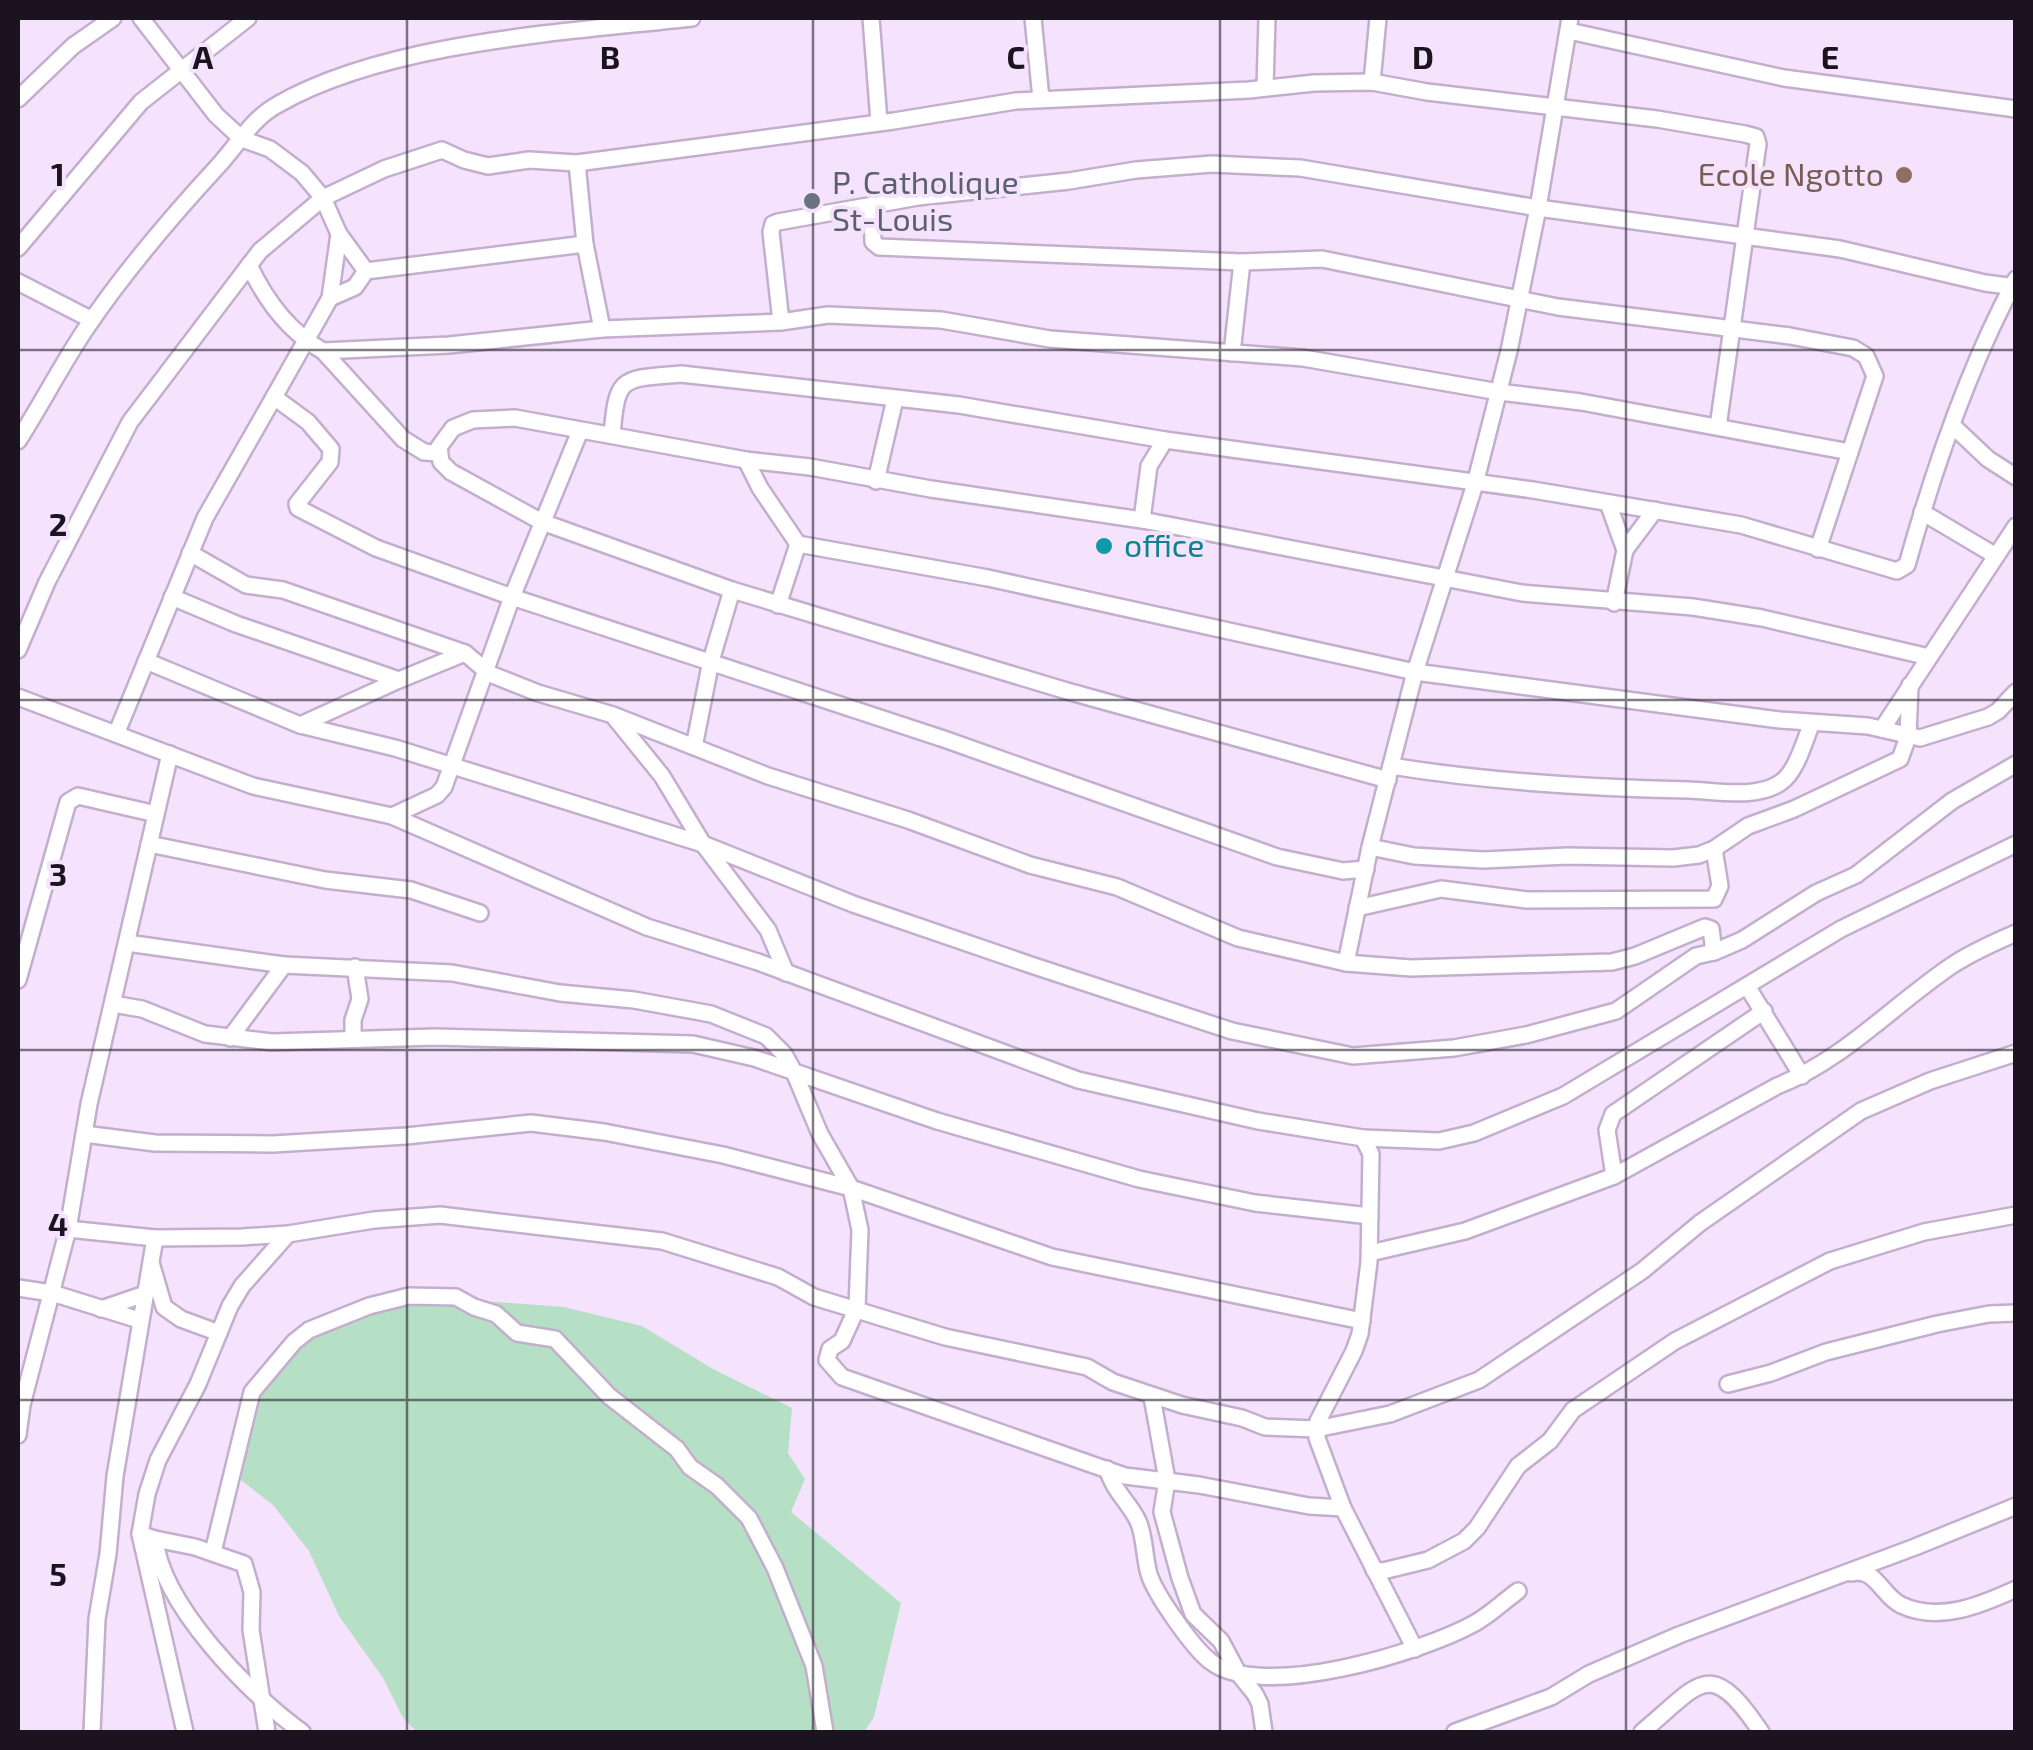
<svg xmlns="http://www.w3.org/2000/svg" width="2033" height="1750" font-family="'Exo 2',sans-serif">
<style>
.green{fill:#b5e0c5}
.lines{fill:none;stroke-linecap:round;stroke-linejoin:round}
.street-casing{stroke:#c4aecd;stroke-width:20}
.street{stroke:#fff;stroke-width:15}
.grid{fill:none;stroke:#1b131f;stroke-width:2.5;stroke-opacity:0.55}
.education-dot{fill:#8d6e63;stroke:#f5e3fd;stroke-width:4}
.worship-dot{fill:#6b7280;stroke:#f5e3fd;stroke-width:4}
.culture-dot{fill:#0f9aa8;stroke:#f5e3fd;stroke-width:4}
.labels{text-anchor:middle;stroke-width:8;stroke-linejoin:round;paint-order:stroke}
.education-label{font-size:32px;fill:#785e54;stroke:#f5e3fd;text-anchor:end}
.worship-label{font-size:32px;fill:#5b616d;stroke:#f5e3fd;text-anchor:start}
.culture-label{font-size:32px;fill:#0d838f;stroke:#f5e3fd;text-anchor:start}
.grid-label{font-size:32px;text-anchor:middle;font-weight:bold;fill:#1b131f;stroke:#f5e3fd;stroke-width:8;stroke-linejoin:round;paint-order:stroke}
</style>
<rect width="100%" height="100%" fill="#f5e3fd"/>
<!-- green -->
<polygon class="green" points="458,1299 564,1307 642,1326 713,1369 792,1408 788,1453 805,1479 791,1512 901,1603 874,1717 864,1732 417,1732 403,1718 383,1678 339,1616 309,1551 273,1505 241,1480 260,1384 322,1322 362,1310"/>
<g class="lines">
<defs>
<g id="street">
<polyline points="141,18 216,115 242,139 270,149 302,173 323,198 339,234 366,271"/>
<polyline points="871,18 879,122"/>
<polyline points="1033,18 1041,99"/>
<polyline points="1569,31 1784,78 2016,109"/>
<polyline points="1372,82 1378,18"/>
<polyline points="1265,88 1267,18"/>
<polyline points="18,99 73,46 113,18"/>
<polyline points="577,163 585,244"/>
<polyline points="872,207 873,242 879,247 1242,262 1322,259 1558,307 1790,336 1853,348 1866,356 1875,376 1818,549"/>
<polyline points="339,234 330,298 274,397 308,422 331,449 330,462 297,504 298,508 376,548 512,597 941,738 1277,857 1343,871 1366,869"/>
<polyline points="18,248 141,102 248,18"/>
<path d="M 249,265 C 265,299 289,332 323,351 L 449,345 L 602,329 L 781,322 L 771,232 L 773,224 L 778,222 L 918,197 L 1069,181 L 1136,170 L 1212,164 L 1300,168 L 1538,208 L 1840,249 L 1985,283 L 2016,287"/>
<polyline points="18,282 92,320"/>
<polyline points="330,298 355,287 366,271 585,244 602,329"/>
<polyline points="781,322 828,315 941,320 1050,339 1303,358 1499,392 1581,402 1850,452"/>
<polyline points="323,351 403,439 424,452 438,453"/>
<polyline points="1232,353 1242,262"/>
<polyline points="1953,426 1988,459 2016,477"/>
<path d="M 612,435 C 617,375 621,379 681,374 L 959,405 L 1165,440 L 1533,490 L 1741,525 L 1897,571 L 1907,565 C 1934,468 1968,368 2016,279"/>
<path d="M 18,441 C 41,405 61,366 85,330 C 124,272 171,217 219,165 C 237,145 253,118 277,105 C 386,42 566,32 692,18"/>
<polyline points="746,460 760,488 798,544 988,578 1415,672 1780,720 1868,726 1920,738 1988,717 1998,711 2016,692"/>
<polyline points="876,481 895,399"/>
<polyline points="1608,503 1625,550"/>
<polyline points="1922,512 1996,556"/>
<polyline points="1142,520 1149,466 1165,440"/>
<polyline points="190,553 246,585 283,590 465,653"/>
<polyline points="172,597 236,624 399,680 465,653 490,674 538,693 613,715 768,776 908,820 1030,865 1117,887 1238,938 1346,963 1411,968 1612,962 1635,956 1705,927 1711,929 1714,952"/>
<polyline points="1614,603 1625,550 1655,510"/>
<polyline points="778,605 798,544"/>
<polyline points="18,650 47,582 130,422 260,251 323,198 384,169 442,150 464,160 488,166 529,160 577,163 894,121 1016,101 1249,90 1314,83 1372,82 1427,92 1657,119 1745,134 1756,137 1758,144 1718,427"/>
<polyline points="146,661 300,725 395,748 703,844 853,904 1031,965 1232,1031 1353,1056 1454,1048 1526,1035 1616,1011 1696,956 1714,952 1742,940 1816,893 1856,875 1952,801 2016,764"/>
<polyline points="18,697 253,786 392,816 647,927 758,962 1078,1080 1258,1121 1363,1138 1371,1154 1369,1262 1360,1334 1354,1351 1318,1421 1317,1438 1343,1508 1415,1649"/>
<polyline points="615,718 662,776 703,844 768,930 786,973"/>
<polyline points="300,725 399,680"/>
<polyline points="1882,729 2016,526"/>
<polyline points="117,732 205,518 274,397"/>
<polyline points="694,747 711,661 732,590"/>
<path d="M 1391,766 C 1490,782 1589,788 1689,790 C 1716,791 1756,799 1780,783 C 1797,772 1804,741 1812,723"/>
<polyline points="1388,780 1067,691 732,590 542,522 451,472 441,462 439,447 453,428 473,420 515,418 746,460 810,467 931,489 1142,520 1522,593 1693,607 1762,618 1929,657"/>
<polyline points="392,816 437,795 444,787 512,597 580,431"/>
<polyline points="149,844 325,880 411,890 480,913"/>
<polyline points="1370,847 1414,856 1483,860 1568,856 1673,858 1699,855 1714,849 1748,826 1794,809 1900,759 1908,737 1910,685"/>
<polyline points="1357,908 1441,889 1527,900 1714,899 1720,886 1714,849"/>
<polyline points="127,943 284,965 452,973 560,993 634,1000 711,1014 766,1036 784,1054 794,1072 820,1134 851,1188 860,1230 857,1308 842,1341 830,1349 827,1360 842,1377 1125,1476 1199,1485 1309,1506 1343,1508"/>
<polyline points="1346,963 1370,847 1415,672 1475,484 1509,351 1538,208 1570,18"/>
<polyline points="18,980 68,802 78,796 156,814"/>
<polyline points="1747,986 1802,1076"/>
<polyline points="113,1004 142,1009 205,1034 272,1042 435,1037 693,1044 754,1058 937,1121 1139,1179 1255,1203 1370,1216"/>
<polyline points="230,1038 284,965"/>
<polyline points="353,1039 353,1020 360,999 355,967"/>
<polyline points="84,1134 155,1143 273,1144 406,1136 531,1123 604,1132 723,1155 851,1188 1052,1257 1362,1321"/>
<polyline points="1363,1138 1439,1141 1474,1133 1563,1096 1841,929 2016,844"/>
<polyline points="1614,1176 1607,1130 1613,1114 1764,1011"/>
<polyline points="68,1229 155,1238 242,1237 288,1234 374,1220 440,1215 662,1241 778,1277 814,1297 945,1337 1087,1367 1113,1382 1182,1405 1242,1418 1265,1427 1316,1429 1390,1414 1479,1380 1642,1271 1700,1223 1861,1111 1930,1081 2016,1053"/>
<path d="M 1370,1253 L 1465,1231 L 1614,1176 L 1777,1086 C 1844,1060 1894,1004 1954,964 C 1973,952 1995,942 2016,933"/>
<polyline points="152,1266 164,1307 181,1319 219,1333"/>
<polyline points="18,1288 52,1293 139,1320"/>
<polyline points="101,1309 145,1294"/>
<polyline points="1728,1384 1771,1373 1826,1352 1937,1324 1989,1314 2016,1313"/>
<polyline points="1152,1397 1167,1480 1162,1512 1180,1578 1193,1614 1221,1641 1238,1673 1255,1694 1260,1704 1264,1732"/>
<polyline points="18,1435 22,1405 68,1229 89,1104 170,754"/>
<path d="M 1107,1469 C 1115,1493 1128,1501 1138,1521 C 1145,1536 1144,1557 1149,1574 C 1155,1594 1193,1648 1210,1661 C 1261,1702 1423,1652 1475,1623 C 1491,1614 1504,1601 1518,1591"/>
<path d="M 140,1534 L 155,1539 C 161,1604 250,1695 302,1732"/>
<polyline points="155,1539 195,1547 244,1564 252,1592 251,1630 267,1732"/>
<polyline points="213,1552 252,1392 294,1342 309,1330 369,1306 409,1296 456,1297 474,1307 496,1314 517,1333 555,1339 609,1396 677,1449 690,1467 717,1486 749,1518 775,1568 814,1666 825,1732"/>
<polyline points="1374,1570 1383,1571 1428,1560 1464,1541 1477,1528 1518,1466 1550,1441 1573,1410 1675,1341 1830,1261 1924,1232 2016,1215"/>
<path d="M 1851,1573 C 1876,1567 1881,1595 1901,1605 C 1939,1623 1981,1605 2016,1589"/>
<polyline points="92,1732 97,1619 108,1554 115,1476 155,1238"/>
<polyline points="185,1732 140,1534 147,1494 158,1460 198,1384 230,1306 242,1286 288,1234"/>
<polyline points="1455,1732 1551,1697 1589,1674 1679,1635 1915,1547 2016,1506"/>
<path d="M 1642,1732 C 1701,1683 1709,1655 1761,1732"/>
</g>
</defs>
<!-- street casing -->
<use href="#street" class="street-casing"/>
<!-- street -->
<use href="#street" class="street"/>
</g>
<!-- grid -->
<path class="grid" d="M 407,18 L 407,1732M 813,18 L 813,1732M 1220,18 L 1220,1732M 1626,18 L 1626,1732M 18,350 L 2016,350M 18,700 L 2016,700M 18,1050 L 2016,1050M 18,1400 L 2016,1400"/>
<!-- markers -->
<circle class="education-dot" cx="1904" cy="175" r="10"/>
<circle class="worship-dot" cx="812" cy="201" r="10"/>
<circle class="culture-dot" cx="1104" cy="546" r="10"/>
<g class="labels">
<!-- education labels -->
<g class="education-label">
<text x="1884" y="186">Ecole Ngotto</text>
</g>
<!-- worship labels -->
<g class="worship-label">
<text x="832" y="194">P. Catholique<tspan x="832" dy="37">St-Louis</tspan></text>
</g>
<!-- culture labels -->
<g class="culture-label">
<text x="1124" y="557">office</text>
</g>
</g>
<g class="grid-label">
<text x="203" y="69">A</text>
<text x="610" y="69">B</text>
<text x="1016" y="69">C</text>
<text x="1423" y="69">D</text>
<text x="1830" y="69">E</text>
<text x="58" y="186">1</text>
<text x="58" y="536">2</text>
<text x="58" y="886">3</text>
<text x="58" y="1236">4</text>
<text x="58" y="1586">5</text>
</g>
<!-- border -->
<rect width="2033" height="1750" fill="none" stroke="#1b131f" stroke-width="40"/>
</svg>
